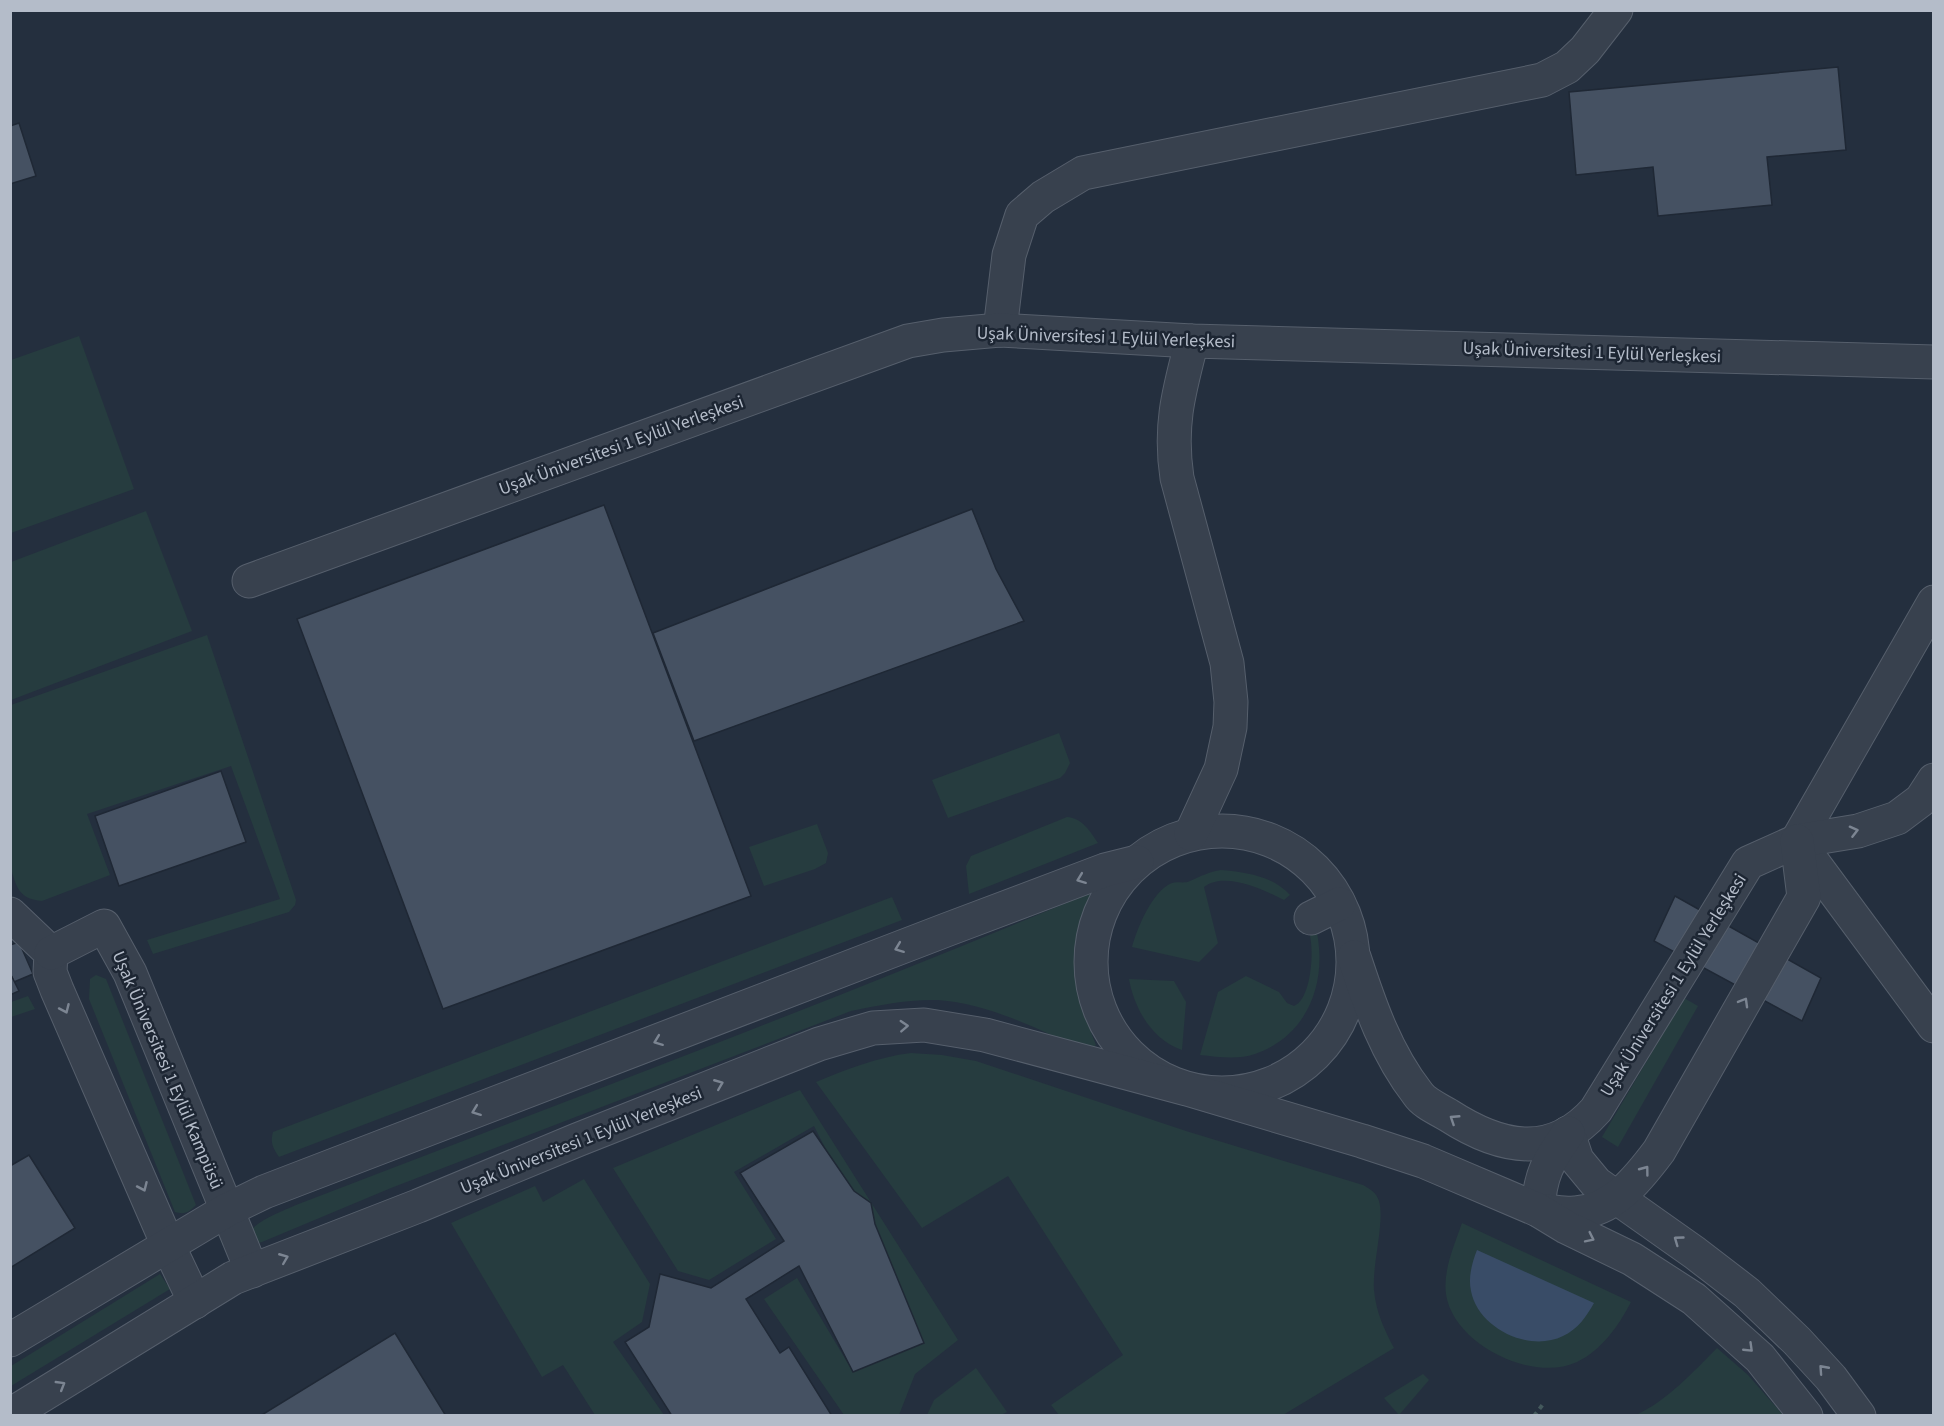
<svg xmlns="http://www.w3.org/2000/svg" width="1944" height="1426" font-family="'Source Sans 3',sans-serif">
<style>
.green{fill:#263c3f}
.water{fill:#394c67}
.building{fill:#455162;stroke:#1f2835;stroke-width:1.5}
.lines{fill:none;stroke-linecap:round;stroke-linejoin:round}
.minor-casing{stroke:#565f6c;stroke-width:35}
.path{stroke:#44595c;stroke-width:4;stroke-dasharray:4.5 4.5;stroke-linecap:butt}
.minor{stroke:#38414e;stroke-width:33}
.oneway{stroke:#7c8592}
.labels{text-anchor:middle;stroke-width:5;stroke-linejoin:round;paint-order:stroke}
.street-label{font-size:18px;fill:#b4bcc9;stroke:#1d2633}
</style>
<rect width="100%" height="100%" fill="#242f3e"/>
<!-- green -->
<g class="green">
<polygon points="79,336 134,489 11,533 11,360"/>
<polygon points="146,511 192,631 11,700 11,562"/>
<path d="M 207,635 L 296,900 L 295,905 L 289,912 L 153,954 L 147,940 L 280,899 L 231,766 L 87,814 L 110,875 L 42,901 C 20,899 17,889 11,869 L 11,705 Z"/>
<polygon points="1059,733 1070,763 1065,773 1060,778 948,818 932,780"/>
<path d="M 1067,817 C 1082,818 1090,831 1098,843 L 969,894 L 966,866 L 971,856 Z"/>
<polygon points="817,824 828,853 826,863 815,869 764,886 749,847"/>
<path d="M 1221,870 C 1245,872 1273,876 1290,895 L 1284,900 C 1264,890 1225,871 1204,887 L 1218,943 L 1199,962 L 1132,947 C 1137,929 1152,891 1172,883 C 1177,881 1184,884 1190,881 C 1201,876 1209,872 1221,870 Z"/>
<path d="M 1090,893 L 1094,902 C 1066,954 1075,993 1096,1045 L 1087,1052 C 1041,1030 990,1004 938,1000 C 909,999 879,1005 851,1011 L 391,1188 L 262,1242 L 256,1243 L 249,1232 C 260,1219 281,1212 296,1205 C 561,1103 828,1003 1090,893 Z"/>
<path d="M 892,897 L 902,920 L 279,1157 C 273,1148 270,1143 273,1132 Z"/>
<path d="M 1312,932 L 1317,933 C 1327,984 1307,1036 1255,1054 C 1238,1060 1218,1057 1200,1055 L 1218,992 L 1246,976 L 1279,992 L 1287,1003 L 1294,1006 C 1311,999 1314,953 1310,936 Z"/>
<path d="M 96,975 L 106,979 L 196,1205 C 189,1212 185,1215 175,1212 L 89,999 L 90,979 Z"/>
<path d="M 1129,979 L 1174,981 L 1186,1002 L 1182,1050 C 1152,1040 1134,1008 1129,979 Z"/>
<polygon points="28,996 35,1009 11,1017 11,1002"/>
<polygon points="1684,998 1698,1006 1618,1147 1602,1137"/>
<path d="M 911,1053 L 942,1055 L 976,1061 L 1186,1131 L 1363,1185 C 1370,1189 1376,1192 1379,1201 C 1385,1222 1372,1264 1374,1290 C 1376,1312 1384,1329 1394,1348 L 1283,1415 L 1059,1415 L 1051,1405 L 1123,1355 L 1008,1176 L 922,1228 L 816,1082 C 847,1069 878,1057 911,1053 Z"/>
<polygon points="800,1090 958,1340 915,1374 899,1415 844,1415 764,1299 797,1278 853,1372 924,1343 814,1126 734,1172 776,1239 709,1280 678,1271 613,1168"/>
<polygon points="584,1179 650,1284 642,1322 613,1342 664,1415 595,1415 563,1365 542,1377 451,1223 535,1186 543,1202"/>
<path d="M 1462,1223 L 1631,1302 C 1619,1325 1602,1350 1577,1362 C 1532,1383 1453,1344 1446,1294 C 1443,1270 1454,1246 1462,1223 Z"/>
<polygon points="160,1274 170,1289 11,1386 11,1366"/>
<path d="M 1717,1348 L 1748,1375 L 1783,1415 L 1636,1415 C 1668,1400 1692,1373 1717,1348 Z"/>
<polygon points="976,1368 1007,1412 1001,1415 927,1415 934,1400"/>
<polygon points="1423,1374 1429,1380 1399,1415 1384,1398"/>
</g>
<!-- water -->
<path class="water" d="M 1477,1250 L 1594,1303 C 1586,1317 1578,1329 1563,1336 C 1529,1353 1478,1328 1471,1291 C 1468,1277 1472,1263 1477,1250 Z"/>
<!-- building -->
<g class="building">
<polygon points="1838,67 1846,150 1767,157 1772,205 1658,216 1653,167 1576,175 1569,92"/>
<polygon points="19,123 36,176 10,184 10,126"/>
<polygon points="604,505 751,896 443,1009 297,619"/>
<polygon points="972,509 996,569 1024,621 694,741 653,633"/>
<polygon points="221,771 246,842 119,886 95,816"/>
<polygon points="1675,896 1821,978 1802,1021 1654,941"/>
<polygon points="19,942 33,974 14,982 10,973 10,945"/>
<polygon points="10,973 19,991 10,995"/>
<polygon points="813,1131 854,1191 871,1203 875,1224 924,1343 853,1372 799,1266 746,1299 780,1353 789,1347 832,1416 672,1416 625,1342 649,1327 660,1274 711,1288 784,1241 740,1173"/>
<polygon points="29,1155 75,1228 10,1268 10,1166"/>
<polygon points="395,1333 446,1416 260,1416"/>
</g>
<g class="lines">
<defs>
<g id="minor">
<polyline points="1000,330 1009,255 1022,215 1043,197 1083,173 1542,80 1567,67 1585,50 1616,10"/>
<polyline points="249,581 908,341 943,335 1000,330 1192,341 1934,362"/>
<circle cx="1222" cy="962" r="131"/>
<path d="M 1191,834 L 1221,769 L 1230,727 L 1231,702 L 1227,663 L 1177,478 C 1169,425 1179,391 1192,341"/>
<polyline points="1797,841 1934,602"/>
<polyline points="1798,842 1934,1026"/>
<polyline points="10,914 51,953 50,972 57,990 168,1245 195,1302"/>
<polyline points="1311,918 1339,904"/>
<polyline points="51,953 104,926 130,973 252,1271"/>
<path d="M 1354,957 C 1370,1006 1386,1053 1418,1094 C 1424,1103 1438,1109 1448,1115 C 1499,1148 1551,1161 1596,1110 L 1748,863 L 1797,841 L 1858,831 L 1897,818 L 1921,800 L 1934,780"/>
<polyline points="1568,1133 1577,1160 1596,1183 1695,1253 1747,1293 1797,1341 1831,1378 1859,1416"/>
<path d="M 1538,1210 C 1540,1174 1548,1162 1568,1133"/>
<path d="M 1542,1211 C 1552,1211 1564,1214 1575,1213 C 1613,1211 1638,1179 1659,1151 L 1804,897 L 1797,841"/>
<polyline points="10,1340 227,1210 264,1192 946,930 1105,870 1137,862"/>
<polyline points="10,1415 233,1278 418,1206 577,1140 819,1044 873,1028 924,1025 985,1035 1187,1089 1362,1141 1423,1161 1538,1210 1566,1227 1632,1259 1694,1299 1760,1358 1806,1416"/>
</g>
</defs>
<!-- minor casing -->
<use href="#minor" class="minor-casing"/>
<!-- path -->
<polyline class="path" points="1534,1416 1544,1403"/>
<!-- minor -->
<use href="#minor" class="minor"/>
</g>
<!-- one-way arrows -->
<defs><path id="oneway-chevron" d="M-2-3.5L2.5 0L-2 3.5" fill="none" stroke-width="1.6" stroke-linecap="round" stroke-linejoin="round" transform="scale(1.5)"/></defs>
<g class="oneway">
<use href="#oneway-chevron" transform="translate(1854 831) rotate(-14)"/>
<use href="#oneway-chevron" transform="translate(1081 879) rotate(159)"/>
<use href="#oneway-chevron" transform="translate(899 948) rotate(159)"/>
<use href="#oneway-chevron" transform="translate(1744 1002) rotate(-60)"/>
<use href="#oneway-chevron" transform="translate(65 1009) rotate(66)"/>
<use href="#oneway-chevron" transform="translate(904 1026) rotate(-3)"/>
<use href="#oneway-chevron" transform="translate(658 1041) rotate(159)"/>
<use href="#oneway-chevron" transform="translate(719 1084) rotate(-22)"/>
<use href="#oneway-chevron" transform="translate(476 1111) rotate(159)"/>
<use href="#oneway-chevron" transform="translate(1454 1119) rotate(-147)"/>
<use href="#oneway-chevron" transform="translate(1645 1170) rotate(-53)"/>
<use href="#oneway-chevron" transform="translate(143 1187) rotate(66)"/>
<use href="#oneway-chevron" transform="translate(1590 1238) rotate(26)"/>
<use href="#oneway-chevron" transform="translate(1678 1240) rotate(-144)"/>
<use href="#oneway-chevron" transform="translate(284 1258) rotate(-22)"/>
<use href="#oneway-chevron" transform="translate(1749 1348) rotate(44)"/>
<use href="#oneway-chevron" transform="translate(1823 1369) rotate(-132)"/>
<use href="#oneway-chevron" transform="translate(61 1385) rotate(-31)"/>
</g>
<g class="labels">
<!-- street labels -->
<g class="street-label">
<text transform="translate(1106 337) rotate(2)" y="6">Uşak Üniversitesi 1 Eylül Yerleşkesi</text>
<text transform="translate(1592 352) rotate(2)" y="6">Uşak Üniversitesi 1 Eylül Yerleşkesi</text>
<text transform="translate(621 445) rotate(-20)" y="6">Uşak Üniversitesi 1 Eylül Yerleşkesi</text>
<text transform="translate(1673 985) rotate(-58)" y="6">Uşak Üniversitesi 1 Eylül Yerleşkesi</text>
<text transform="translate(168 1070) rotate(67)" y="6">Uşak Üniversitesi 1 Eylül Kampüsü</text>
<text transform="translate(581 1140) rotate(-22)" y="6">Uşak Üniversitesi 1 Eylül Yerleşkesi</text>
</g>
</g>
<!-- border -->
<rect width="1944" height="1426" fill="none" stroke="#b4bcc9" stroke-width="24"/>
</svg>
